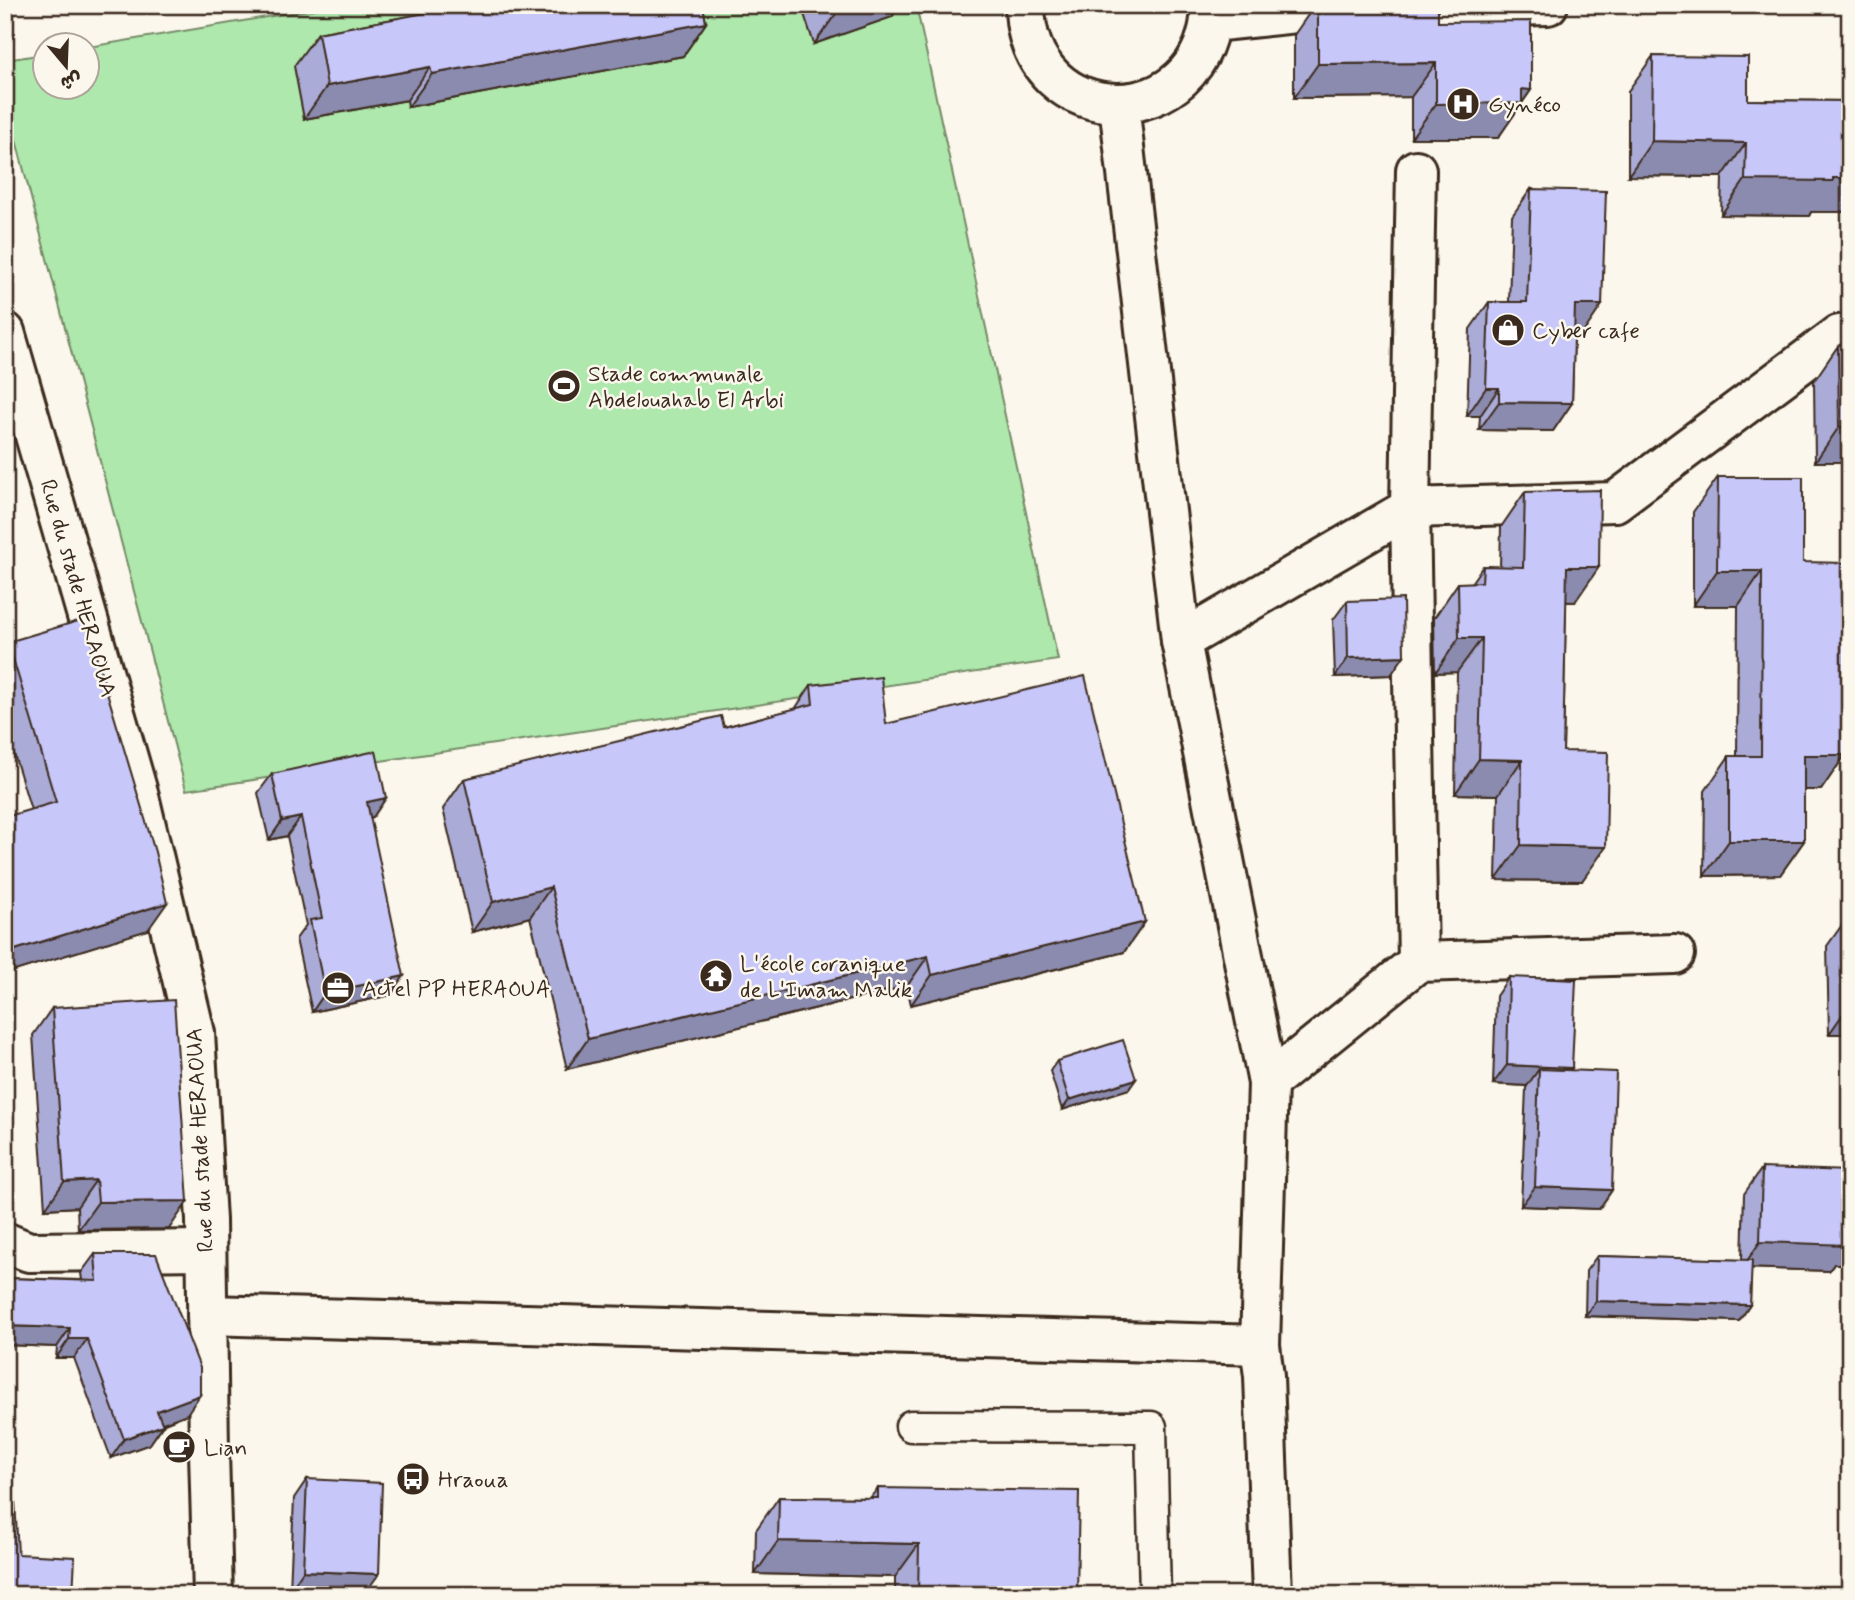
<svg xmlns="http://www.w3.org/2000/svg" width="1855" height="1600" font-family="Mynerve,'Playpen Sans Arabic',sans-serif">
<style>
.green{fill:#aee8ad;stroke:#748966;stroke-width:2}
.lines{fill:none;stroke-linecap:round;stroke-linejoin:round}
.lane-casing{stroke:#3b2a1e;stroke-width:35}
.street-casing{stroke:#3b2a1e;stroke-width:44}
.secondary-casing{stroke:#3b2a1e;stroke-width:44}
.lane{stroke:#fbf7ec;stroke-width:30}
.street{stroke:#fbf7ec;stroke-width:38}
.secondary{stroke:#fbf7ec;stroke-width:38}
.wall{fill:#ababd7;stroke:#3b2a1e;stroke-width:2}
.shaded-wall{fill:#8b8baf;stroke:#3b2a1e;stroke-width:2}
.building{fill:#c7c7fa;stroke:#3b2a1e;stroke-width:2}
.labels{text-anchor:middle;stroke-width:5;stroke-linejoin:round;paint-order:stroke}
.poi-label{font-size:23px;fill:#3b2a1e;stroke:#fbf7ec;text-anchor:start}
.street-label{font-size:23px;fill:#3b2a1e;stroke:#fbf7ec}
</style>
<rect width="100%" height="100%" fill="#fbf7ec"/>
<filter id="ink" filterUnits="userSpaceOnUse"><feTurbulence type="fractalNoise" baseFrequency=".0143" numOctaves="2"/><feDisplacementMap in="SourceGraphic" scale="14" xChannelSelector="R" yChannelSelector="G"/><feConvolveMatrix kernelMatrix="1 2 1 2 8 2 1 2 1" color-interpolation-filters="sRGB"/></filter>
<g filter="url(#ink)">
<!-- green -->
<polygon class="green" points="338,5 916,5 1058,660 186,790 5,98 5,60 45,54 46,88 88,88 88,47"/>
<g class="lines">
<defs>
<polyline id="lane" points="911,1426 1151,1427 1155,1595"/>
<g id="street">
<path d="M 1025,5 C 1026,136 1209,135 1211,5"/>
<polyline points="1211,22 1316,11 1548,5"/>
<polyline points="1119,104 1181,641"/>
<polyline points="1418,962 1675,954"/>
<polyline points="1268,1083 1418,962 1410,508 1416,170"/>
<polyline points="5,1242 29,1252 206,1250"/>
<polyline points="207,1315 1260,1345"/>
<polyline points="1272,1595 1264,1376 1260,1345 1268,1083 1181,641 1410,508 1615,502 1839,335 1850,334"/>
</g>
<polyline id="secondary" points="5,332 139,796 195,1033 206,1220 209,1452 213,1595"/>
</defs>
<!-- lane casing -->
<use href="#lane" class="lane-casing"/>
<!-- street casing -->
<use href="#street" class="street-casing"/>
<!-- secondary casing -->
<use href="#secondary" class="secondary-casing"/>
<!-- lane -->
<use href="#lane" class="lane"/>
<!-- street -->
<use href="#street" class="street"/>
<!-- secondary -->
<use href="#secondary" class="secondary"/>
</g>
<!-- wall -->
<g class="wall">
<polygon points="459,5 703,5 706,23 683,56 408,107 407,100 304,119 294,66 318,33 459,7"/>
<polygon points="801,5 900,5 892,17 814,44"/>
<polygon points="1315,5 1438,5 1438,22 1531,90 1498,138 1411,138 1411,97 1294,98 1294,35"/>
<polygon points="1653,56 1748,100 1850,101 1850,212 1811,212 1809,216 1721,215 1722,177 1628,176 1628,91"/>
<polygon points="1531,189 1583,333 1574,333 1572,403 1553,431 1479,430 1480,416 1467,416 1470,329 1489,302 1509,302 1512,216"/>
<polygon points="1850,343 1850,462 1815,462 1814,381 1838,346"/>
<polygon points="1718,477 1803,562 1845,755 1821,790 1804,790 1804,841 1780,875 1704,876 1705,791 1729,756 1737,756 1738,606 1693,606 1693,512"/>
<polygon points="1525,492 1575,602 1566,602 1563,751 1582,881 1496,880 1498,795 1455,794 1457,672 1435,673 1434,618 1458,583 1471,583 1483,566 1500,567 1501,527"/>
<polygon points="1347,601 1391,675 1335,677 1333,620"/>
<polygon points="8,642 148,930 5,974 5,817 31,810 5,725 5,645"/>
<polygon points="811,685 886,724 1145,922 1124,952 911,1005 907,986 567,1069 530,917 472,932 443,809 464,779 724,727 795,709"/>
<polygon points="272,774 386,798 373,817 370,818 391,995 312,1012 296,939 306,925 287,836 269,840 258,793"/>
<polygon points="1847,918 1850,1034 1829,1034 1827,946"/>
<polygon points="1509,977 1570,1070 1612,1190 1599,1209 1521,1206 1526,1088 1527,1086 1493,1084 1496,996"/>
<polygon points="52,1008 169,1229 78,1230 77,1207 45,1209 33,1035"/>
<polygon points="1057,1061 1136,1079 1129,1089 1062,1110 1050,1071"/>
<polygon points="1762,1168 1834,1264 1829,1271 1751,1268 1750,1305 1739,1321 1585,1316 1586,1271 1597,1256 1742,1260 1744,1194"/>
<polygon points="95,1254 187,1414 162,1424 163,1425 150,1444 111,1458 74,1358 56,1358 57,1347 5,1345 5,1278 82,1280 81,1273"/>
<polygon points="307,1479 365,1593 290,1590 294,1498"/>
<polygon points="878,1488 1077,1595 895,1595 895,1577 755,1574 756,1530 779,1497 870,1498"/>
</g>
<!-- shaded-wall -->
<g class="shaded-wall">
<polygon points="853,5 900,5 892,17 814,44 838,11"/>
<polygon points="706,23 683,56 408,107 432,74"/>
<polygon points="1436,63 1411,97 1294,98 1318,64"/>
<polygon points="430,67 407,100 304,119 327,86"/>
<polygon points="1522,89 1531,90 1498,138 1411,138 1436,104"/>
<polygon points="1652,141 1746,143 1722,177 1628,176"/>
<polygon points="1833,178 1850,178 1850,212 1811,212 1809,216 1721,215 1745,180"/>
<polygon points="1575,305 1602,305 1583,333 1556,332"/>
<polygon points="1486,388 1499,388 1480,416 1467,416"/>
<polygon points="1499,402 1572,403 1553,431 1479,430"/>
<polygon points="1839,427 1850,427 1850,462 1815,462"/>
<polygon points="1567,567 1599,567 1575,602 1542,601"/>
<polygon points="1717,571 1762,571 1738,606 1693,606"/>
<polygon points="1459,638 1482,638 1457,672 1435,673"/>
<polygon points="1404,656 1391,675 1335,677 1348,658"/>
<polygon points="1804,755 1845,755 1821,790 1780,790"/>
<polygon points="1479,759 1522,760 1498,795 1455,794"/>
<polygon points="386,798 373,817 354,821 367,802"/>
<polygon points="301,817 287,836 269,840 282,821"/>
<polygon points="1729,841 1804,841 1780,875 1704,876"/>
<polygon points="1521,845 1606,847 1582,881 1496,880"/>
<polygon points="551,887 530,917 472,932 493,902"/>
<polygon points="167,903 148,930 5,974 5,953"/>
<polygon points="1145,922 1124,952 911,1005 932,975"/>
<polygon points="928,956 907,986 567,1069 588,1039"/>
<polygon points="404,976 391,995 312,1012 325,993"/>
<polygon points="1848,1007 1850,1007 1850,1034 1829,1034"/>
<polygon points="1507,1065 1572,1068 1559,1087 1539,1069 1527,1086 1493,1084"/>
<polygon points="1136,1079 1129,1089 1062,1110 1069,1100"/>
<polygon points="96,1180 77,1207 45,1209 64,1182"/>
<polygon points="1535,1187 1612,1190 1599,1209 1521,1206"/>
<polygon points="188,1201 169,1229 78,1230 98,1202"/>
<polygon points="1848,1239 1850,1239 1850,1264 1834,1264 1829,1271 1742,1268 1760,1242"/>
<polygon points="1596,1301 1750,1305 1739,1321 1585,1316"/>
<polygon points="5,1326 70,1328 57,1347 5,1345"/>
<polygon points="69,1339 87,1339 74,1358 56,1358"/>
<polygon points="200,1395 187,1414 144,1430 157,1411"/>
<polygon points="163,1425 150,1444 111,1458 124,1439"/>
<polygon points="778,1541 919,1544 895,1577 755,1574"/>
<polygon points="303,1571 379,1574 365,1593 290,1590"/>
</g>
<!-- building -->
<g class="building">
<polygon points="468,5 703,5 706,23 432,74 430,67 327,86 318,33"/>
<polygon points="836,5 853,5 838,11"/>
<polygon points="1318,5 1438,5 1438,22 1531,21 1531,90 1522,89 1522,103 1436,104 1436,63 1318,64"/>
<polygon points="1653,56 1748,57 1748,100 1850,101 1850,178 1833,178 1833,181 1745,180 1746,143 1652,141"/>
<polygon points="1531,189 1606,191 1602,305 1575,305 1572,403 1499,402 1499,388 1486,388 1489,302 1527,302"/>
<polygon points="1843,343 1850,343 1850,427 1839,427 1838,346"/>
<polygon points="1718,477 1803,477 1803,562 1846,563 1845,755 1804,755 1804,841 1729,841 1729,756 1761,756 1762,571 1717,571"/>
<polygon points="1600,490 1599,567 1567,567 1563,751 1608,752 1606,847 1521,845 1522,760 1479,759 1482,638 1459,638 1458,583 1482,582 1483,566 1523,567 1525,492"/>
<polygon points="1403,599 1404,656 1348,658 1347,601"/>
<polygon points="85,619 155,852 167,903 5,953 5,817 56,802 8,642"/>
<polygon points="1085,676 1145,922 932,975 928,956 588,1039 551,887 493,902 464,779 721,716 724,727 813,704 811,685 881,677 886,724"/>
<polygon points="376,751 386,798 367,802 404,976 325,993 310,920 322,918 301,817 282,821 272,774"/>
<polygon points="1847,918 1850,918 1850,1007 1848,1007"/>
<polygon points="1509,977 1576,980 1572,1068 1507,1065"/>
<polygon points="174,1000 188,1201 98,1202 96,1180 64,1182 52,1008"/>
<polygon points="1123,1040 1136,1079 1069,1100 1057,1061"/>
<polygon points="1539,1069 1616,1072 1612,1190 1535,1187"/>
<polygon points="1762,1168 1850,1171 1850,1239 1848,1239 1847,1245 1760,1242"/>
<polygon points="95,1254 156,1254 200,1368 200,1395 157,1411 163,1425 124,1439 87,1339 69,1339 70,1328 5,1326 5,1278 97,1281"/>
<polygon points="1597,1256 1752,1260 1750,1305 1596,1301"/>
<polygon points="307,1479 382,1483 379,1574 303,1571"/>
<polygon points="878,1488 1079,1491 1077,1595 918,1595 919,1544 778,1541 779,1497 878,1498"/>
<polygon points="15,1500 18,1554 75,1557 73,1595 5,1595 5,1501"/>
</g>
</g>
<!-- icons -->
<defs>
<symbol id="hospital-disc" viewBox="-11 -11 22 22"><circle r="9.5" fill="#3b2a1e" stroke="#fbf7ec"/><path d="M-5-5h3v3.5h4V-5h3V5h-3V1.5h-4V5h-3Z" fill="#fff"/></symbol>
<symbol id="shop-disc" viewBox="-11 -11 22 22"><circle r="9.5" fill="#3b2a1e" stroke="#fbf7ec"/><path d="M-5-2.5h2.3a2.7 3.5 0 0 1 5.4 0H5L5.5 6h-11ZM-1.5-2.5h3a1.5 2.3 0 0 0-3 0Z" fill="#fff"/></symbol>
<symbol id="stadium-disc" viewBox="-11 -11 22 22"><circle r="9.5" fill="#3b2a1e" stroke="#fbf7ec"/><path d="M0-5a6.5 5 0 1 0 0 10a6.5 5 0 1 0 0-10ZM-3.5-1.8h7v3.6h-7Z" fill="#fff"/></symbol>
<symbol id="temple-disc" viewBox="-11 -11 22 22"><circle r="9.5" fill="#3b2a1e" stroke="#fbf7ec"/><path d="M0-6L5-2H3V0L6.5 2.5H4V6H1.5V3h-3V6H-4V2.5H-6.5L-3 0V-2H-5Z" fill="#fff"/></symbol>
<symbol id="office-disc" viewBox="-11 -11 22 22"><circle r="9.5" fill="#3b2a1e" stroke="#fbf7ec"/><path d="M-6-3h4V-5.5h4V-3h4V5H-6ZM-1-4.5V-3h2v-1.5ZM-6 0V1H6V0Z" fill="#fff"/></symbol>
<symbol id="cafe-disc" viewBox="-11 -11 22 22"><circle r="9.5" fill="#3b2a1e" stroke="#fbf7ec"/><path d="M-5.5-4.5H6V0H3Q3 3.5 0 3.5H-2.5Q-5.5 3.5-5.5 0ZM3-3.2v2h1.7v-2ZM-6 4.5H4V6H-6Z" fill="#fff"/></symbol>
<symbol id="bus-disc" viewBox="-11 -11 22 22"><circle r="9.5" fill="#3b2a1e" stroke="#fbf7ec"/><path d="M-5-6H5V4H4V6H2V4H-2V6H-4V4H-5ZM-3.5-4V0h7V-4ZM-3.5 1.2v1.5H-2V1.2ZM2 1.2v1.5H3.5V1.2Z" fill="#fff"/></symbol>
</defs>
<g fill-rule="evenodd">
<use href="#hospital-disc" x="1444" y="85" width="38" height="38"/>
<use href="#shop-disc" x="1489" y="311" width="38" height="38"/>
<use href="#stadium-disc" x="545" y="367" width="38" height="38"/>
<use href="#temple-disc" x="697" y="957" width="38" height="38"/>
<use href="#office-disc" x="319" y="969" width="38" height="38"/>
<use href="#cafe-disc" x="160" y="1428" width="38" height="38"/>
<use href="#bus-disc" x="394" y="1460" width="38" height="38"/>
</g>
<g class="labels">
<!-- poi labels -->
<g class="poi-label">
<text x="1488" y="112">Gynéco</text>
<text x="1532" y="338">Cyber cafe</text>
<text x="588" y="381">Stade communale<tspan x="588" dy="26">Abdelouahab El Arbi</tspan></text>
<text x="740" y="971">L'école coranique<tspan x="740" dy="26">de L'Imam Malik</tspan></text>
<text x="362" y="996">Actel PP HERAOUA</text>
<text x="204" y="1455">Lian</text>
<text x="438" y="1487">Hraoua</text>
</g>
<!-- street labels -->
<g class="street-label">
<text transform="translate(79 588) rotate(74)" y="8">Rue du stade HERAOUA</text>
<text transform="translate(199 1140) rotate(-93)" y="8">Rue du stade HERAOUA</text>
</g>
</g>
<!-- margin -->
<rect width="1855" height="1600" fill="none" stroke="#fbf7ec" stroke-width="28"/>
<rect x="14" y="14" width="1827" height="1572" fill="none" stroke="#3b2a1e" stroke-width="2.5" filter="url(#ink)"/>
<!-- north arrow -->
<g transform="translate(66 66) rotate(161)"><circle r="33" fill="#fbf7ec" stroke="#aea59a" stroke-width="2"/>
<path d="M0-5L12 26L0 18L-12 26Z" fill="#3b2a1e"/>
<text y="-10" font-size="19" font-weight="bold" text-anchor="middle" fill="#3b2a1e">ش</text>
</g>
</svg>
